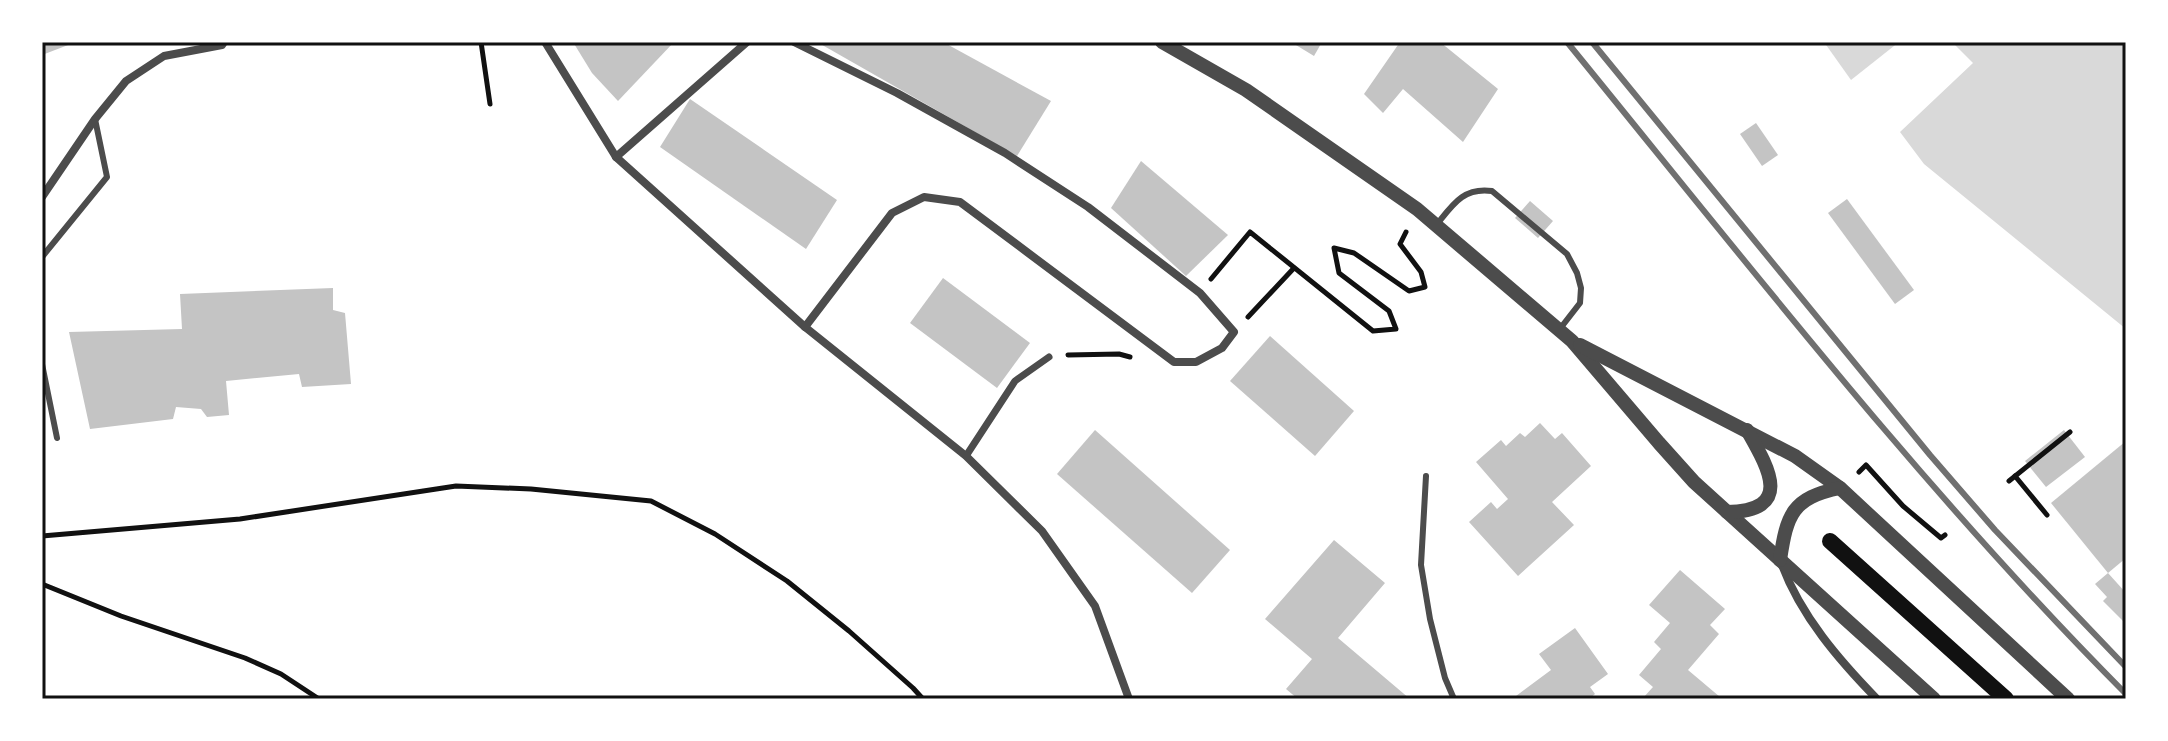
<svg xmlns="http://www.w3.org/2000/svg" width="2168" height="741" font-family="'Zilla Slab',serif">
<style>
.water{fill:#d9d9d9}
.building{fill:#c4c4c4}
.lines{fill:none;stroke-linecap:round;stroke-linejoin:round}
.path{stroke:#111;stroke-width:5}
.service{stroke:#4c4c4c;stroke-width:6}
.pedestrian{stroke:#4c4c4c;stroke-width:7}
.minor{stroke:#4c4c4c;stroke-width:8}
.tertiary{stroke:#4c4c4c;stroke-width:14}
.secondary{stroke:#111;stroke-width:16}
.rail{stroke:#707070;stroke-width:6}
.neatline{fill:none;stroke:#111;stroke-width:3}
</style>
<rect width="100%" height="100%" fill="#fff"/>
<!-- water -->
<g class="water">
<polygon points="1824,42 1899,42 1851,80"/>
<polygon points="1952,42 2126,42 2126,329 1924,164 1900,132 1973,63"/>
</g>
<!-- building -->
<g class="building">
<polygon points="42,42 76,42 42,55"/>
<polygon points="573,42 674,42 618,101 592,73"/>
<polygon points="817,42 943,42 1051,101 1017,156"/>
<polygon points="1291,42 1322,42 1314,56"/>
<polygon points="1400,42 1440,42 1498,89 1463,142 1403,89 1383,113 1364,94"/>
<polygon points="690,99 837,200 806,249 660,147"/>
<polygon points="1756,123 1778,155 1762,166 1740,134"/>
<polygon points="1141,161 1228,235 1186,276 1111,208"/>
<polygon points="1847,199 1914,290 1895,304 1828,213"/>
<polygon points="1530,201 1553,221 1538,238 1515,218"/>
<polygon points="943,278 1030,343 997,388 910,323"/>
<polygon points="333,288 333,310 345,313 351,384 302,387 299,374 226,381 229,415 207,417 201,409 176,407 173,419 90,429 69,332 182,329 180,294"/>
<polygon points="1270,336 1354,411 1315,456 1230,381"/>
<polygon points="1540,423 1555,439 1562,433 1591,466 1552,502 1574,525 1518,576 1469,522 1491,502 1497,509 1508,499 1476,462 1501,440 1506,446 1520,433 1525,437"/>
<polygon points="1095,430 1230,550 1192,593 1057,474"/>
<polygon points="2064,430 2085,457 2046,487 2025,461"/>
<polygon points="2126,441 2126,558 2108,573 2051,503"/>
<polygon points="1334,540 1385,583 1338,638 1410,699 1298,699 1286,689 1312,659 1265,619"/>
<polygon points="1680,570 1725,609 1710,625 1719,634 1688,670 1720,697 1718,699 1643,698 1653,687 1639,675 1661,649 1654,642 1670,623 1649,605"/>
<polygon points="2108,573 2126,593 2126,624 2103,601 2107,597 2095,584"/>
<polygon points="1575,628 1608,674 1590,687 1595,694 1589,699 1512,699 1551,670 1539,654"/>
</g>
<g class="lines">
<!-- path -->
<g class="path">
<polyline points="481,42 490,104"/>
<polyline points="1211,279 1250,232 1373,331 1396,329 1389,311 1339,273 1334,248 1354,253 1409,291 1425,287 1421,272 1400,244 1406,232"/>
<polyline points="1248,317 1294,268"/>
<polyline points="1068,355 1119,354 1130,357"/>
<polyline points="1859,472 1866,465 1903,506 1941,538 1945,535"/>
<polyline points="2015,476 2047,515"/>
<polyline points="2009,481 2070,432"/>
<polyline points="42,536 240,519 456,486 531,489 651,501 715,534 787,581 849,631 913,688 923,699"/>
<polyline points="42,584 121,616 245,658 281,674 319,699"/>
</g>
<!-- service -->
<g class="service">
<path d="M 1438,223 C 1453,204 1464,187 1492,191 L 1567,254 L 1577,273 L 1581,288 L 1580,303 L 1559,330"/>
<polyline points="42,257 107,177 95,119"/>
<polyline points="42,364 57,438"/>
<polyline points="1426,476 1421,565 1430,619 1445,678 1454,699"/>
</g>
<!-- pedestrian -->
<polyline class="pedestrian" points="966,456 1015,381 1049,357"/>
<!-- minor -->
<g class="minor">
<polyline points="545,42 616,157 805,327 966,456 1042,531 1095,606 1129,699"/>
<polyline points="794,42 897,93 1005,153 1088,207 1200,293 1234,332 1222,348 1196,362 1174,362 960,202 924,197 892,213 805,327"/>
<polyline points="616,157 747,42"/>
<polyline points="42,197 95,119 126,81 164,56 222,45 224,42"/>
<path d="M 1782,565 C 1801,616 1839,660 1877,699"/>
</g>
<!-- tertiary -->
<g class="tertiary">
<polyline points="1162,42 1246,90 1417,209 1572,341 1659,443 1694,482 1934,699"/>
<polyline points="1580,345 1795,456 1840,488 2068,699"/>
<path d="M 1727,512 C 1795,511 1768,467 1747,430"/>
<path d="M 1780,560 C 1787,514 1792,498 1840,488"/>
</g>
<!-- secondary -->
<polyline class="secondary" points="1830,541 2006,699"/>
<!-- rail -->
<g class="rail">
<path d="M 1567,42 C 1748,264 1924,491 2126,694"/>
<polyline points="1592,42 1930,455 1995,530 2126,667"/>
</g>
</g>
<!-- border -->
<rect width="2168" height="741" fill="none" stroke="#ffffff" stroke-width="88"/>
<rect x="44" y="44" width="2080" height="653" class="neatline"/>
</svg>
